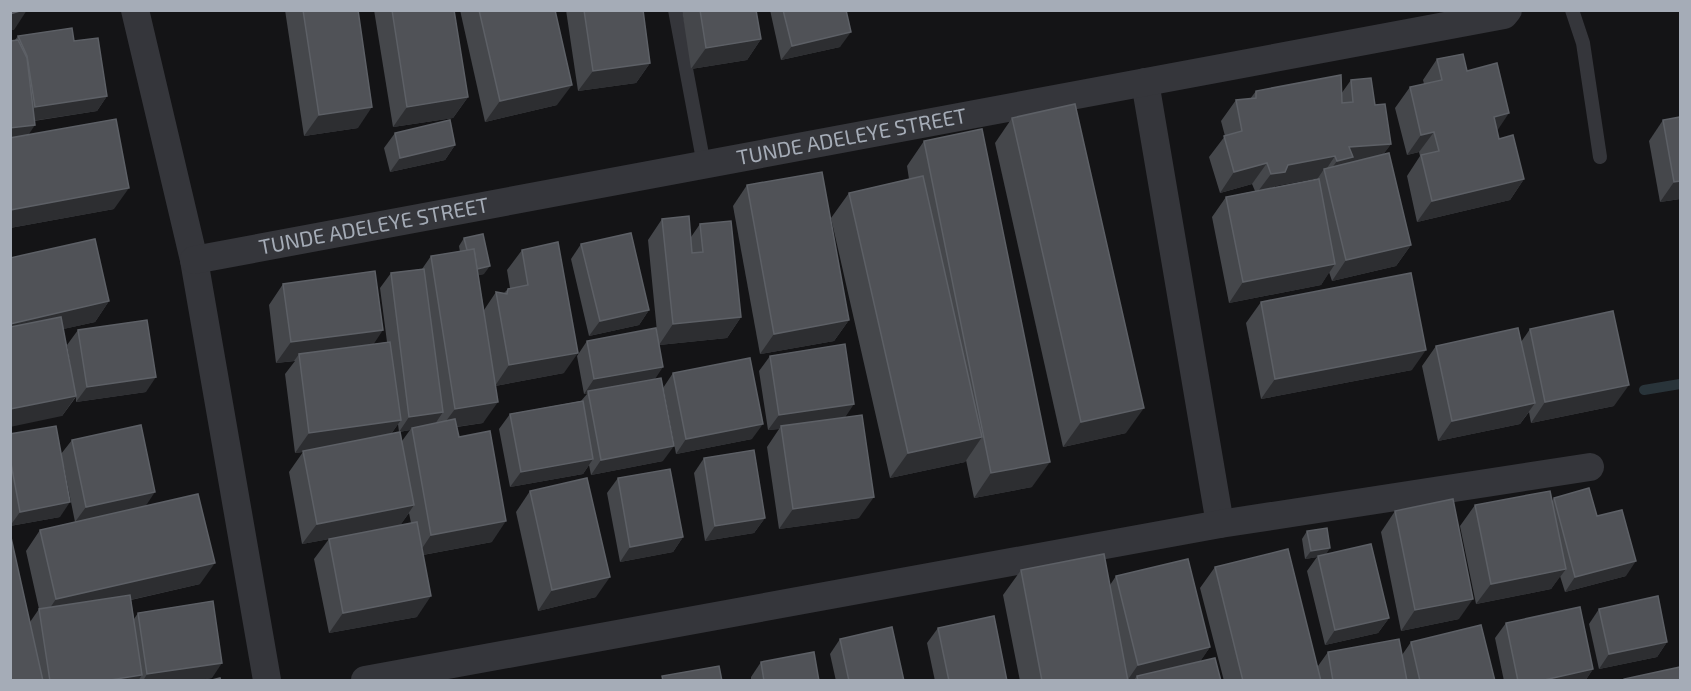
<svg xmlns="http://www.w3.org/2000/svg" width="1691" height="691" font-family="'Exo 2',sans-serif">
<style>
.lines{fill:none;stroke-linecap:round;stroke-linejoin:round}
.stream{stroke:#29343a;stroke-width:10}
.service{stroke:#35363b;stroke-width:14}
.minor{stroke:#35363b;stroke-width:28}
.wall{fill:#45474b;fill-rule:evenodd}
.shaded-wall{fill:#2d2e31}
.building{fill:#505257;stroke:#5d6066;stroke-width:1.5}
.labels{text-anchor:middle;stroke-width:5;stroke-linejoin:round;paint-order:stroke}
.street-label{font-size:21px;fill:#a5acb7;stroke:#0f0f11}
</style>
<rect width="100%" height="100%" fill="#141416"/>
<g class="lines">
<!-- stream -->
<polyline class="stream" points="1644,390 1680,384"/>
<!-- service -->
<g class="service">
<polyline points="675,10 704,165"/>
<polyline points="1572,10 1583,43 1600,157"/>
</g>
<!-- minor -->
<g class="minor">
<polyline points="135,10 194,260 267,680"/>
<polyline points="1145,82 1220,524"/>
<path id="s1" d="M 194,260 L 1504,15 L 1508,10"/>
<polyline points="365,680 1220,524 1590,467"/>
</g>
</g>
<!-- wall -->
<g class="wall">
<polygon points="285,10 358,10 358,128 304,136"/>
<polygon points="374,10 454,10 468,97 453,118 393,127"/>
<polygon points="460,10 555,10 557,105 485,122"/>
<polygon points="566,10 643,10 650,63 636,83 578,91"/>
<polygon points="682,10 756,10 761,39 747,60 691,69"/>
<polygon points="770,10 846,10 840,47 781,60"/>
<polygon points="18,36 74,41 107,96 97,111 34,121 28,135 114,209 10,228 15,40"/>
<polygon points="1437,59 1467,71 1497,130 1499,139 1524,179 1510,200 1417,222 1407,176 1420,156 1419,152 1407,155 1395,108 1410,87 1424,84 1423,80"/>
<path d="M 1351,80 L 1375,105 L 1391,144 L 1383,154 L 1411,245 L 1396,266 L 1332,281 L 1329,272 L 1321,285 L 1229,303 L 1212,217 L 1226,197 L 1255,191 L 1252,184 L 1220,193 L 1209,157 L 1225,136 L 1221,121 L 1236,100 L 1250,99 L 1256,91 L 1341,94 ZM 1318,178 L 1317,179 L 1274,188 L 1275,186 Z"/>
<polygon points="1012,118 1126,433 1063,447 995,143"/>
<polygon points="1663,120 1680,199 1660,202 1649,141"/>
<polygon points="395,133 455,145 445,160 390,172 384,148"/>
<polygon points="924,141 1032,487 974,498 966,460 965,462 890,478 831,218 849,193 909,179 907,166"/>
<polygon points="747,185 849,320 834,341 760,354 733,206"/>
<polygon points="662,219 691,237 700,224 741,317 727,338 659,345 655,379 663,388 673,373 752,439 676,454 664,391 663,461 591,475 589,465 583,474 510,487 499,429 510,414 581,401 587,394 584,394 577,356 587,341 658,342 648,240"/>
<path d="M 464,238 L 484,274 L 478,275 L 484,310 L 496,292 L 504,293 L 508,289 L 510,288 L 507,270 L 522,250 L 564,373 L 495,386 L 483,423 L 457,427 L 459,437 L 492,542 L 423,555 L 417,617 L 329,633 L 314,559 L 329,539 L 302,544 L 289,472 L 303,452 L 295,453 L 285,374 L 295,361 L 276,363 L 269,305 L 283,284 L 374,344 L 387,342 L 380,288 L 391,273 L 422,269 L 431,256 L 460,252 L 459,246 ZM 398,424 L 399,432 L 410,430 L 402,441 L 391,434 ZM 409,513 L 411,523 L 400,525 Z"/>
<polygon points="581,244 649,310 639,325 589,336 571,259"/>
<polygon points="10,258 109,301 95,322 63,329 71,368 67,345 78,330 146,392 76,402 76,397 62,416"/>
<polygon points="1261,302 1412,370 1261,399 1246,323"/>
<polygon points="1530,329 1614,406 1531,423 1529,412 1520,424 1438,441 1422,366 1436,346 1521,342"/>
<polygon points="770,356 845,417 859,518 779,529 767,447 779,429 768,430 759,371"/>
<polygon points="10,434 61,454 72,440 145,506 200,584 131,600 134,619 138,613 212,678 193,681 10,681 30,622 39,609 26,551 40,530 110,514 75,522 64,467 60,517 10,526"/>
<polygon points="704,458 765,518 754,533 705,541 694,473"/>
<polygon points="618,478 683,537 673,552 620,562 607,493"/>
<polygon points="530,491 596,597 538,611 516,512"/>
<polygon points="1554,498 1597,516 1626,576 1565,592 1560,576 1551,589 1476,604 1460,526 1475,505 1552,501"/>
<polygon points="1395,511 1459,619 1401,631 1381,532"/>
<polygon points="1307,531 1326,554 1389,618 1378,633 1325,645 1307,571 1317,557 1305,559 1302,539"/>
<polygon points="1215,567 1318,666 1328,652 1402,655 1411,642 1495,681 1224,681 1200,588"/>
<polygon points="1021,570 1110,585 1116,576 1210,647 1200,661 1221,681 1020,681 1003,595"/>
<polygon points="1599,609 1667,642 1657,657 1599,669 1589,624"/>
<polygon points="1506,623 1593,669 1585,681 1504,681 1495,638"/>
<polygon points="938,628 1007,681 935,681 927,643"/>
<polygon points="840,639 904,681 836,681 830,654"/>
<polygon points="761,662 819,681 751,681 751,677"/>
</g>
<!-- shaded-wall -->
<g class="shaded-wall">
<polygon points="23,10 27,10 14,30 10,30 10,14"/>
<polygon points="851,32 840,47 781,60 792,46"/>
<polygon points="761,39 747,60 691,69 706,48"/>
<polygon points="650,63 636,83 578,91 593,71"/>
<polygon points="572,85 557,105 485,122 500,101"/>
<polygon points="107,96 97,111 25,122 35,107"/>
<polygon points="468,97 453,118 393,127 407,107"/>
<polygon points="372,107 358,128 304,136 319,115"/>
<polygon points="1509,113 1495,134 1494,117"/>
<polygon points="35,125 21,146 10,147 10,128"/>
<polygon points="1434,132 1419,152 1407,155 1421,135"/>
<polygon points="1391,144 1376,165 1326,176 1337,161 1349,147"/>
<polygon points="455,145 445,160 390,172 400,158"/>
<polygon points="1335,156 1325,171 1324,169 1318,178 1275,186 1271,193 1256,194 1271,174 1288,165"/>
<polygon points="1267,163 1252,184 1220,193 1234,172"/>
<polygon points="1524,179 1510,200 1417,222 1432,201"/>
<polygon points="1680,181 1680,199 1660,202 1674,182"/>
<polygon points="129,188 114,209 10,228 10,210"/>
<polygon points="1411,245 1396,266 1332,281 1346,260"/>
<polygon points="1335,264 1321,285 1229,303 1243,282"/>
<polygon points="490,266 484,274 466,278 472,270"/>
<polygon points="109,301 95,322 10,341 10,324"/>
<polygon points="649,310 639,325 589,336 600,321"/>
<polygon points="741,317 727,338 659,345 673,324"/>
<polygon points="849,320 834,341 760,354 774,334"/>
<polygon points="383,330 369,351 299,354 294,361 276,363 291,342"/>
<polygon points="1426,350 1412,370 1261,399 1275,379"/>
<polygon points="578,353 564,373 495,386 509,365"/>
<polygon points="663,367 653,382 588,391 587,394 584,394 594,379"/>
<polygon points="156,377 146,392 76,402 87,387"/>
<polygon points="1629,385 1614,406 1531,423 1545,402"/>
<polygon points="76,396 62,416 10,427 10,409"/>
<polygon points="498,402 483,423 440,429 455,409"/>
<polygon points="1535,403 1520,424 1438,441 1452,421"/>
<polygon points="854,404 844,419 781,426 779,429 768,430 779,415"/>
<polygon points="1144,408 1126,433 1063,447 1081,422"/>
<polygon points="443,412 433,427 412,428 410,430 399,432 409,417"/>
<polygon points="401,420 386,441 295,453 309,433"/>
<polygon points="763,424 752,439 676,454 686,439"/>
<polygon points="982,437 965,462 890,478 908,453"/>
<polygon points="674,446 663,461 591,475 601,460"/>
<polygon points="593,459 583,474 510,487 521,472"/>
<polygon points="1050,462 1032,487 974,498 991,473"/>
<polygon points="155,492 145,507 75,522 86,507"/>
<polygon points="874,497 859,518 779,529 793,509"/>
<polygon points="70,502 60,517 10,526 20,512"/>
<polygon points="414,505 400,526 302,544 317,524"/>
<polygon points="765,518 754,533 705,541 715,526"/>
<polygon points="506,521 492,542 417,556 431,535"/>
<polygon points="683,537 673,552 620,562 630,547"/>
<polygon points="1330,548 1325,556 1305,559 1311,551"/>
<polygon points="1636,561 1626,576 1565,592 1575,577"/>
<polygon points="215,563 200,584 42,620 56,599"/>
<polygon points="1566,569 1551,589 1476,604 1491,584"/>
<polygon points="610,577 596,597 538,611 552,590"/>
<polygon points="431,596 417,617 329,633 343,613"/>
<polygon points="1473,599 1459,619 1401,631 1415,610"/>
<polygon points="1389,618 1378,633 1325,645 1335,630"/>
<polygon points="1667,642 1657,657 1599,669 1609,654"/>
<polygon points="1210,647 1196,668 1137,676 1133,681 1127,681 1138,665"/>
<polygon points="222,663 212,678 193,681 143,681 147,674"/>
<polygon points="1593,669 1585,681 1540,681"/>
<polygon points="142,675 138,681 104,681"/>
</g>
<!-- building -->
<g class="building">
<polygon points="10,10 23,10 10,14"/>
<polygon points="303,10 358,10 372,107 319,115"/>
<polygon points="392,10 454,10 468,97 407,107"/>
<polygon points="479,10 555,10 572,85 500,101"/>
<polygon points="584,10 643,10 650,63 593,71"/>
<polygon points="700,10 756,10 761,39 706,48"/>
<polygon points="783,10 846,10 851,32 792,46"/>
<polygon points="72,28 74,41 98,38 107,96 35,107 27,56 18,36"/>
<polygon points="18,40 27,58 35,125 10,128 10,41"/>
<polygon points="1463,54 1467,71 1497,63 1509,113 1494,117 1499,139 1513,135 1524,179 1432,201 1421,155 1439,151 1434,132 1421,135 1410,87 1442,80 1437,59"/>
<polygon points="1341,75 1342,103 1353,102 1351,80 1371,78 1375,105 1385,104 1391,144 1349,147 1353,157 1337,161 1335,156 1288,165 1285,172 1271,174 1267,163 1234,172 1224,136 1242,131 1236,100 1256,98 1256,91"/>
<polygon points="1075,104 1144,408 1081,422 1012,118"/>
<polygon points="1680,117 1680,181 1674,182 1663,120"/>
<polygon points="116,119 129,188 10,210 10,138"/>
<polygon points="450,120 455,145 400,158 395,133"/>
<polygon points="982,129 1050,462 991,473 924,141"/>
<polygon points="1389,153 1411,245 1346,260 1324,169"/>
<polygon points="822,172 849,320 774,334 747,185"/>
<polygon points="923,176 982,437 908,453 849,193"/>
<polygon points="1319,179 1335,264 1243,282 1226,197"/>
<polygon points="689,216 692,253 703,252 700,224 731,221 741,317 673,324 662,219"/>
<polygon points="631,233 649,310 600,321 581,244"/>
<polygon points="483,234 490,266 477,269 474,249 467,250 464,238"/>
<polygon points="95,239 109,301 10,324 10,258"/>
<polygon points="558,242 578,353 509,365 496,292 507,294 508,289 528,285 522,250"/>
<polygon points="474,249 498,402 455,409 431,256"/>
<polygon points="424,269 443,412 409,417 391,273"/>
<polygon points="375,271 383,330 291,342 283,284"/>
<polygon points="1411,273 1426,350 1275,379 1261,302"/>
<polygon points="1613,311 1629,385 1545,402 1530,329"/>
<polygon points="61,317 76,396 10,409 10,327"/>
<polygon points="147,320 156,377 87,387 78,330"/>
<polygon points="656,328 663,367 594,379 587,341"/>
<polygon points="1518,328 1535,403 1452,421 1436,346"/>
<polygon points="390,342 401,420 309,433 299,354"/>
<polygon points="845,344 854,404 779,415 770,356"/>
<polygon points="750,358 763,424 686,439 673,373"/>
<polygon points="661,378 674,446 601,460 588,391"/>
<polygon points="583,401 593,459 521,472 510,414"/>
<polygon points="862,415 874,497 793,509 781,426"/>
<polygon points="455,419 459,437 490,431 506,521 431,535 412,428"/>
<polygon points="141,425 155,492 86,507 72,440"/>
<polygon points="56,426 70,502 20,512 10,458 10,434"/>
<polygon points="400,432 414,505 317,524 303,451"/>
<polygon points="754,450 765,518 715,526 704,458"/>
<polygon points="670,469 683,537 630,547 618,478"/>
<polygon points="587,478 610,577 552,590 530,491"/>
<polygon points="1589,488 1597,516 1622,510 1636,561 1575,577 1554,498"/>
<polygon points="1550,491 1566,569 1491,584 1475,505"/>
<polygon points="198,494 215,563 56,599 40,530"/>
<polygon points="1453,499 1473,599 1415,610 1395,511"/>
<polygon points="417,522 431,596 343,613 329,539"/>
<polygon points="1327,528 1330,548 1311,551 1307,531"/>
<polygon points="10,533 43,681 10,681"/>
<polygon points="1371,544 1389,618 1335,630 1318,556"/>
<polygon points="1288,549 1321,681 1243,681 1215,567"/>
<polygon points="1104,554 1128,681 1042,681 1021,570"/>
<polygon points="1188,559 1210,647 1138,665 1116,576"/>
<polygon points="130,595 142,675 104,681 50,681 39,609"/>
<polygon points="1658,596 1667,642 1609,654 1599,609"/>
<polygon points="213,601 222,663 147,674 138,613"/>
<polygon points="1580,607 1593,669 1540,681 1518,681 1506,623"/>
<polygon points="994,616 1007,681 949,681 938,628"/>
<polygon points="1481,625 1495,681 1420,681 1411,642"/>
<polygon points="892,627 904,681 849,681 840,639"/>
<polygon points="1399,639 1407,681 1333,681 1328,652"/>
<polygon points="814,652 819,681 764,681 761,662"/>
<polygon points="1215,658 1221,681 1138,681 1137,676"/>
<polygon points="719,666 722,681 663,681 662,676"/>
<polygon points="1680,667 1680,681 1624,681 1624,679"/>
<polygon points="220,678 221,681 208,681"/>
</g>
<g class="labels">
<!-- street labels -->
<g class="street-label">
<text dy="7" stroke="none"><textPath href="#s1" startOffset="669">TUNDE ADELEYE STREET</textPath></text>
<text dy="7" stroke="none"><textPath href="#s1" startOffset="183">TUNDE ADELEYE STREET</textPath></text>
</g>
</g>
<!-- border -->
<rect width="1691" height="691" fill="none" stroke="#a5acb7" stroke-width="24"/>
</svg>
